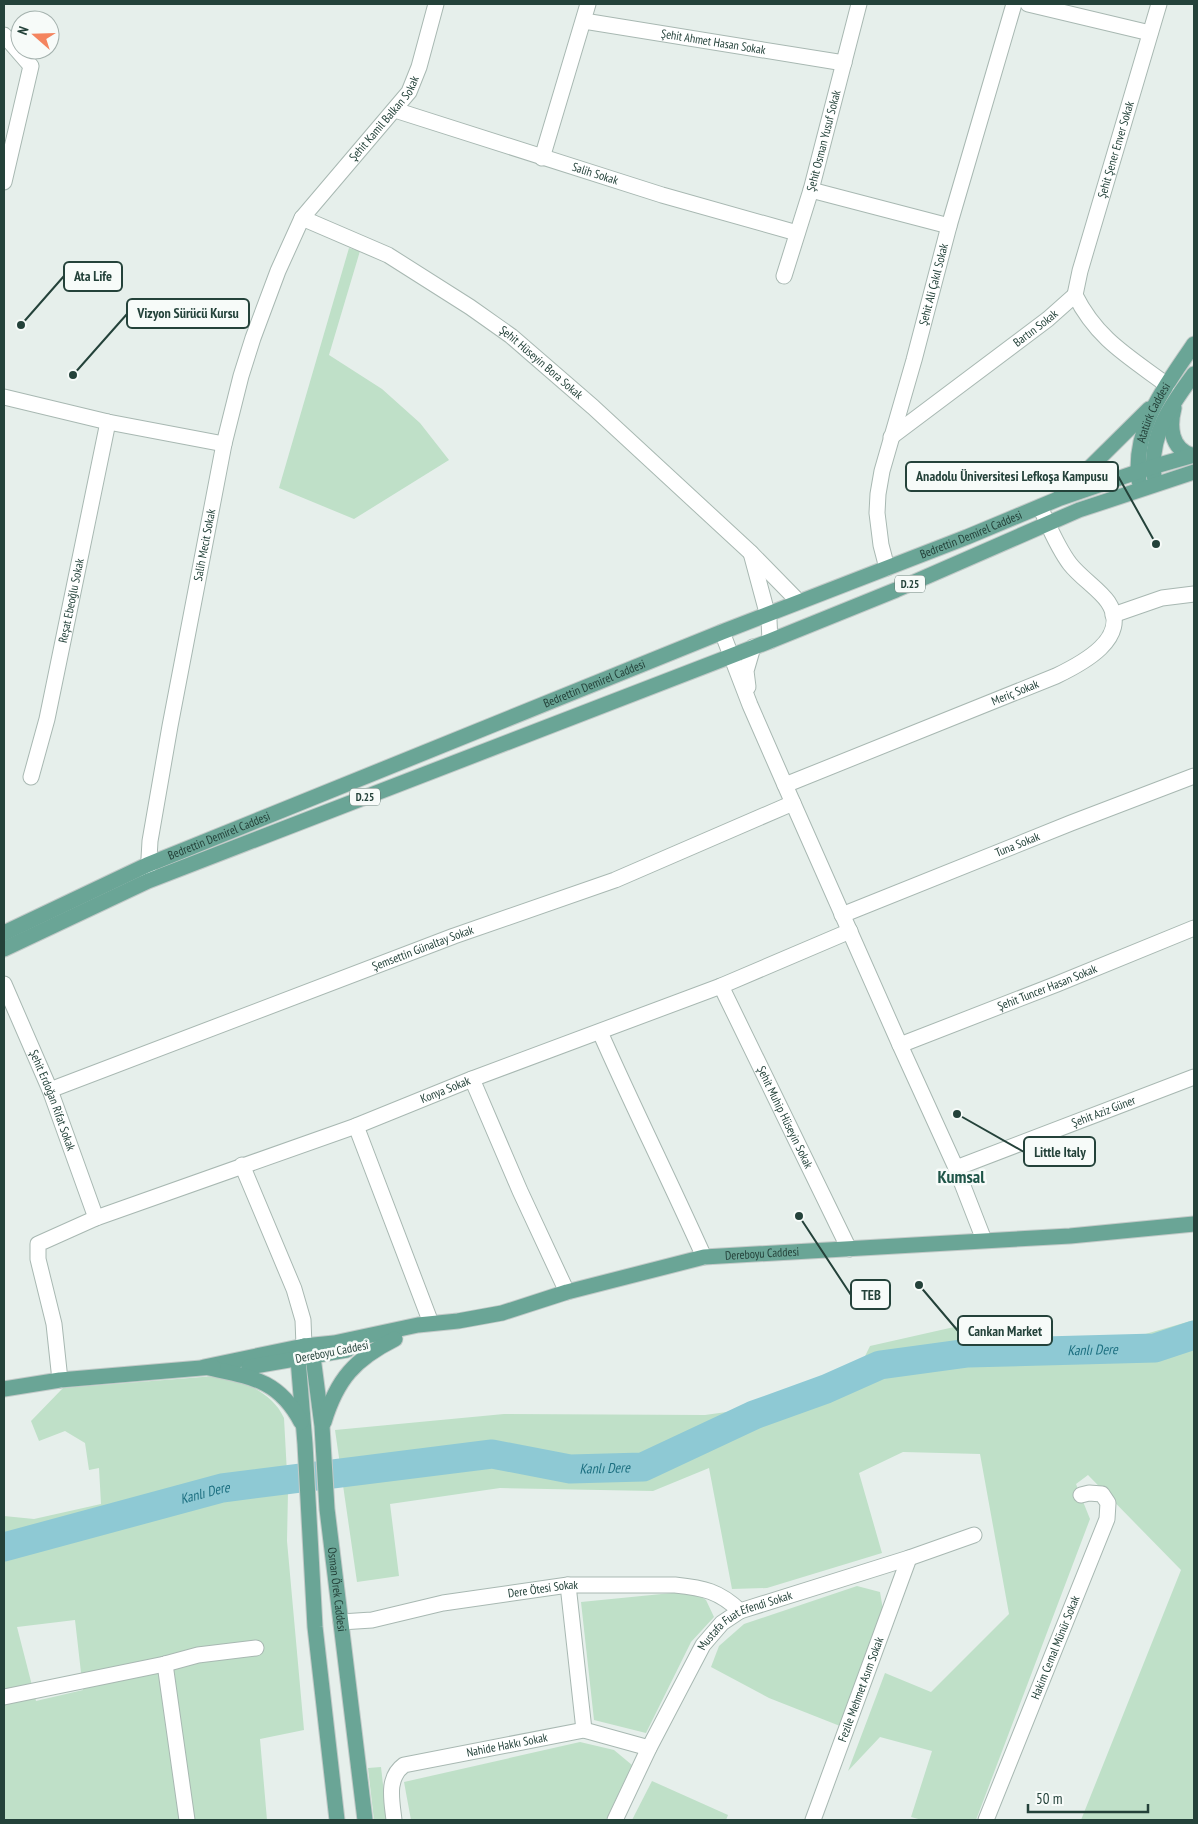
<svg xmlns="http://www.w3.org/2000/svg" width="1198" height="1824" font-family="'PT Sans Narrow',sans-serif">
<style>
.green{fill:#bfe0c8;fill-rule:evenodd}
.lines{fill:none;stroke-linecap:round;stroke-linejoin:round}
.river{stroke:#8ec9d4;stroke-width:29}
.minor-casing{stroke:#a8b8b2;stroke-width:17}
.major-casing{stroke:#c2cac8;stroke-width:17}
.minor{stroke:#fff;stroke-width:15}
.major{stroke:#6aa596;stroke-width:15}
.labels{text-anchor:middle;stroke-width:5;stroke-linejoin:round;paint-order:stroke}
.shield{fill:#f7fbf9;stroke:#637a73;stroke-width:1}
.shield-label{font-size:11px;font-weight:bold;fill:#24423a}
.street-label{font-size:12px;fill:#24423a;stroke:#f7fbf9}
.water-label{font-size:14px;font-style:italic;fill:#1c6f80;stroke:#f7fbf9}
.district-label{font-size:18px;font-weight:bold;fill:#1f5548;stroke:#f7fbf9}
.leader{fill:none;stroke:#24423a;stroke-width:2}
.callout-dot{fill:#24423a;stroke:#f7fbf9;stroke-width:2}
.callout{fill:#f7fbf9;stroke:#24423a;stroke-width:2}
.callout-label{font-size:14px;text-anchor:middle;font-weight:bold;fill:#24423a}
</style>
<rect width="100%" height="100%" fill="#e6efeb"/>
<!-- green -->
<g class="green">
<polygon points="349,248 360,251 329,355 382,389 420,423 449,460 354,519 279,488"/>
<polygon points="1194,1320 1194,1820 1081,1820 1181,1570 1088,1475 1076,1484 1090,1519 976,1820 922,1820 911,1817 932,1751 880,1737 848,1771 885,1673 931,1692 1009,1614 980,1454 903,1452 859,1473 882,1553 767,1588 732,1589 709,1468 653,1491 500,1488 390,1504 399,1576 357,1582 335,1430 504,1414 705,1415 846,1395 870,1346 963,1325 992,1340 1142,1335"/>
<path d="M 228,1375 C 249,1385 274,1395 284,1418 L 288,1492 L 287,1541 L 304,1730 L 260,1739 L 267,1820 L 4,1820 L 4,1516 L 34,1519 L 101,1504 L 99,1468 L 89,1470 L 85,1443 L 65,1431 L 39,1441 L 31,1421 L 63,1388 ZM 75,1620 L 83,1690 L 36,1701 L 17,1627 Z"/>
<polygon points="857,1586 880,1592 883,1610 840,1726 769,1698 711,1667 719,1646 744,1624"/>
<polygon points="692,1591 706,1600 714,1617 691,1642 646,1733 594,1720 581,1602"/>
<polygon points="580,1742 614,1750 632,1765 606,1820 411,1820 404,1782"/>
<polygon points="381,1767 387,1820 374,1820 368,1768"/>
<polygon points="652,1781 728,1815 726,1820 632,1820"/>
</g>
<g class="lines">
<!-- river -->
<path class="river" id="s1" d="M 4,1547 L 222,1488 L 492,1454 L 570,1469 L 643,1467 L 754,1415 L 826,1389 L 880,1365 L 968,1353 L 1155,1348 L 1194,1335"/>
<defs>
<g id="minor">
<polyline points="1028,4 1150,33"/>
<path id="s2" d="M 584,21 L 844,63"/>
<polyline points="4,35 31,66 4,182"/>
<path id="s3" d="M 395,110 L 662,195 L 797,233"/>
<polyline points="542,158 588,4"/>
<polyline points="811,190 949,226"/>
<path id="s4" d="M 302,218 L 388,255 L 470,307 L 511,336 L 593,407 L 750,552 L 799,602"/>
<path id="s5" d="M 784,276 L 811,190 L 859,4"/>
<path id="s6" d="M 1075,295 L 1080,271 L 1159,4"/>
<path d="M 1075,295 C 1097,339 1128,356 1167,385"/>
<polyline points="4,397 108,422 224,444"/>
<path id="s7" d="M 891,437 L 1048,319 L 1075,295"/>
<polyline points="751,553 769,620 770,641"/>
<path id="s8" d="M 887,568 L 881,545 L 877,513 L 878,494 L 882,471 L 914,360 L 949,226 L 1014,4"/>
<polyline points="1113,615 1162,598 1194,594"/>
<polyline points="722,632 750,705 785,785 900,1045 956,1168 984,1240"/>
<polyline points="748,687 746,671 753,647"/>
<path id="s9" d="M 31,777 L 47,719 L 108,422"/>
<path id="s10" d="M 785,785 L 1056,676 C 1081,664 1132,638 1108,602 C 1099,589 1081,578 1070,564 C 1057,547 1049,526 1040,507"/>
<path id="s11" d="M 148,876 L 150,841 L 170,726 L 224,444 L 241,376 L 253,338 L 278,271 L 302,218 L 409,92 L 419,67 L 436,4"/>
<path id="s12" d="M 842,915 L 1071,823 L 1194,776"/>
<path id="s13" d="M 4,984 L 50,1090 L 96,1218"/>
<path id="s14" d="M 721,986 L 849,1249"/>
<path d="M 600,1032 C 633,1107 670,1181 704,1257"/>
<path id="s15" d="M 900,1045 L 1057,984 L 1194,928"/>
<polyline points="472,1079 520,1191 567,1292"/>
<path id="s16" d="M 50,1090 L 454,936 L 615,880 L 793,803"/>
<polyline points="356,1126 431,1323"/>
<polyline points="242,1165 294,1289 303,1320 304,1346"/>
<path id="s17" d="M 956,1168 L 1194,1077"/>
<path id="s18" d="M 60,1380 L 54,1324 L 38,1259 L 38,1244 L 96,1218 L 356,1126 L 472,1079 L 721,986 L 850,931"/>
<polyline points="568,1585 584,1730"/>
<path id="s19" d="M 341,1622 L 372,1620 L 443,1603 L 568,1585 L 675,1585 C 704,1588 719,1591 740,1611"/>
<polyline points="165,1664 187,1820"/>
<polyline points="4,1697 165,1664 198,1655 256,1648"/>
<path id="s20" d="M 394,1820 C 392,1801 386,1778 404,1765 L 584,1730 L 649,1748"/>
<path id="s21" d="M 615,1820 L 649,1748 L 703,1645 L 722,1623 L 740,1611 L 909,1558 L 974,1535"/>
<path id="s22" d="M 813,1820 L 909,1558"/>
<path id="s23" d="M 986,1820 L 1107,1519 L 1108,1503 L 1102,1494 L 1089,1493 L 1081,1495"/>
</g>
<g id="major">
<path d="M 1174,408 C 1169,427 1171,448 1191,455"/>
<path d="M 1154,476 C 1149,435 1171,405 1194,374"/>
<path id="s24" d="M 1139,481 C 1132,427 1166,386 1194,344"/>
<polyline points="1059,498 1149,409"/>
<path id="s25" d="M 4,933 L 147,865 L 722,632 L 967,537 L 1058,499 L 1152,467 L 1194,455"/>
<polyline points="4,949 148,881 770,641 896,590 1079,510 1194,472"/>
<path id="s26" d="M 304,1346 L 313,1357 L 322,1426 L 327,1509 L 365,1820"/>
<polyline points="298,1359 305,1444 315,1627 337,1820"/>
<path id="s27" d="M 204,1367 L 304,1346 L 334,1343 L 418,1325 L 458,1321 L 502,1313 L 567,1292 L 704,1257 L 1070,1236 L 1194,1224"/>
<polyline points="249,1367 347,1350"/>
<path d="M 209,1368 C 251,1377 279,1380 301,1422"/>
<polyline points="4,1389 60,1380 213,1367"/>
<path d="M 324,1422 C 337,1379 355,1359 395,1339"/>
</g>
</defs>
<!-- minor casing -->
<use href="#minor" class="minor-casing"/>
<!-- major casing -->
<use href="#major" class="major-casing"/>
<!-- minor -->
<use href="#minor" class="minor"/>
<!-- major -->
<use href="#major" class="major"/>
</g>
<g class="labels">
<!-- shield labels -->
<g class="shield">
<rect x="895" y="575.5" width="30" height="17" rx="4"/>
<rect x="350" y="788.5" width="30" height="17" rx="4"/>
</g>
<g class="shield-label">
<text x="910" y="588">D.25</text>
<text x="365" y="801">D.25</text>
</g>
<!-- street labels -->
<g class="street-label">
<text dy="4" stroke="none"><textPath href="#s2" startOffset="131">Şehit Ahmet Hasan Sokak</textPath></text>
<text dy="4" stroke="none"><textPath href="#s11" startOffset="808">Şehit Kamil Balkan Sokak</textPath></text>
<text dy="4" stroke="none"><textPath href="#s5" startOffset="141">Şehit Osman Yusuf Sokak</textPath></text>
<text dy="4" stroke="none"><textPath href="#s6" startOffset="151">Şehit Şener Enver Sokak</textPath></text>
<text dy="4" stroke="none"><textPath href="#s3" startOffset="210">Salih Sokak</textPath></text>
<text dy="4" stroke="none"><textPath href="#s8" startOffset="292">Şehit Ali Çakıl Sokak</textPath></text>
<text dy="4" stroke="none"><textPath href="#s7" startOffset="181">Bartın Sokak</textPath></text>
<text dy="4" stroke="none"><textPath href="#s4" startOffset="281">Şehit Hüseyin Bora Sokak</textPath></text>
<text dy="4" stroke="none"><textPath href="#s24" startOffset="71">Atatürk Caddesi</textPath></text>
<text dy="4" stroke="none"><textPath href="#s25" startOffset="1046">Bedrettin Demirel Caddesi</textPath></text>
<text dy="4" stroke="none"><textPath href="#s11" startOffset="336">Salih Mecit Sokak</textPath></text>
<text dy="4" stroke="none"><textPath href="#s9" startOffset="181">Reşat Ebeoğlu Sokak</textPath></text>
<text dy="4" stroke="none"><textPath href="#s25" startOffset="641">Bedrettin Demirel Caddesi</textPath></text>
<text dy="4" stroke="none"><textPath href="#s10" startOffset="248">Meriç Sokak</textPath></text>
<text dy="4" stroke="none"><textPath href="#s25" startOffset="236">Bedrettin Demirel Caddesi</textPath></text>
<text dy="4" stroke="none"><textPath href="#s12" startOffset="189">Tuna Sokak</textPath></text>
<text dy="4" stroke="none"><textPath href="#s16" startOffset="399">Şemsettin Günaltay Sokak</textPath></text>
<text dy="4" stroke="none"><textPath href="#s15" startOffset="158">Şehit Tuncer Hasan Sokak</textPath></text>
<text dy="4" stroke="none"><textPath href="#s18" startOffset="574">Konya Sokak</textPath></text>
<text dy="4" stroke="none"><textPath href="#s13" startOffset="126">Şehit Erdoğan Rifat Sokak</textPath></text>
<text dy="4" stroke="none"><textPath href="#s17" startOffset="158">Şehit Aziz Güner</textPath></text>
<text dy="4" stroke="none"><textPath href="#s14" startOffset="146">Şehit Muhip Hüseyin Sokak</textPath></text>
<text dy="4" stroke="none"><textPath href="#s27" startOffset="571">Dereboyu Caddesi</textPath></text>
<text transform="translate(332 1352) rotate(-11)" y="4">Dereboyu Caddesi</text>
<text dy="4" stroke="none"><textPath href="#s26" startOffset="248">Osman Örek Caddesi</textPath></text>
<text dy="4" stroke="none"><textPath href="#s19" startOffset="205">Dere Ötesi Sokak</textPath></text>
<text dy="4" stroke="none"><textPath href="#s21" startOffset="246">Mustafa Fuat Efendi Sokak</textPath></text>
<text dy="4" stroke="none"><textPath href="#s23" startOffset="186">Hakim Cemal Münür Sokak</textPath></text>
<text dy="4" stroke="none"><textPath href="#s22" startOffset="139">Fezile Mehmet Asım Sokak</textPath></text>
<text dy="4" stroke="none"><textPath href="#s20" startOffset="164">Nahide Hakkı Sokak</textPath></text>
</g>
<!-- water labels -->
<g class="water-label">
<text dy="5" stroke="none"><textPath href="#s1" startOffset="1122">Kanlı Dere</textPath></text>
<text dy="5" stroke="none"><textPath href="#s1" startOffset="612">Kanlı Dere</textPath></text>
<text dy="5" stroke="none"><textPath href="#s1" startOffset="208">Kanlı Dere</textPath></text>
</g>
<!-- district labels -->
<g class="district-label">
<text x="961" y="1183">Kumsal</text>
</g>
</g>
<!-- callouts -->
<path class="leader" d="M21 325L64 276M73 375L127 314M1156 544L1118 476M957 1114L1024 1152M799 1216L851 1295M919 1285L958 1331"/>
<g class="callout-dot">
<circle cx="21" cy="325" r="5"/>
<circle cx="73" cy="375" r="5"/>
<circle cx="1156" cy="544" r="5"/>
<circle cx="957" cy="1114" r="5"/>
<circle cx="799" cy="1216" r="5"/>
<circle cx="919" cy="1285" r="5"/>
</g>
<g class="callout">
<rect x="64" y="262" width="58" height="29" rx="5"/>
<rect x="127" y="299" width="122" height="29" rx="5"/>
<rect x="906" y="462" width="212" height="29" rx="5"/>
<rect x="1024" y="1137" width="71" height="29" rx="5"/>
<rect x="851" y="1280" width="39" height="29" rx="5"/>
<rect x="958" y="1316" width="94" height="29" rx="5"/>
</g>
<g class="callout-label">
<text x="93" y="281">Ata Life</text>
<text x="188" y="318">Vizyon Sürücü Kursu</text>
<text x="1012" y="481">Anadolu Üniversitesi Lefkoşa Kampusu</text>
<text x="1060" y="1157">Little Italy</text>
<text x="871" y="1300">TEB</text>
<text x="1005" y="1336">Cankan Market</text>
</g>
<!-- border -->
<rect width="1198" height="1824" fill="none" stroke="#24423a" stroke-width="10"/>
<!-- north arrow -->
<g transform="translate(35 35) rotate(290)"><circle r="24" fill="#f7fbf9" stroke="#a3b1ad"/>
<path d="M0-4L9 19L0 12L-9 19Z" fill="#f4845f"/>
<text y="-8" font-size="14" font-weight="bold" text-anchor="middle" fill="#24423a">N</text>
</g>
<!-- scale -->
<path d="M1028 1804v8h120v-8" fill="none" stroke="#24423a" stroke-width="2.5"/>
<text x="1036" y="1804" font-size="15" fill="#24423a" stroke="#f7fbf9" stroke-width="4" paint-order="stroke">50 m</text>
</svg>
